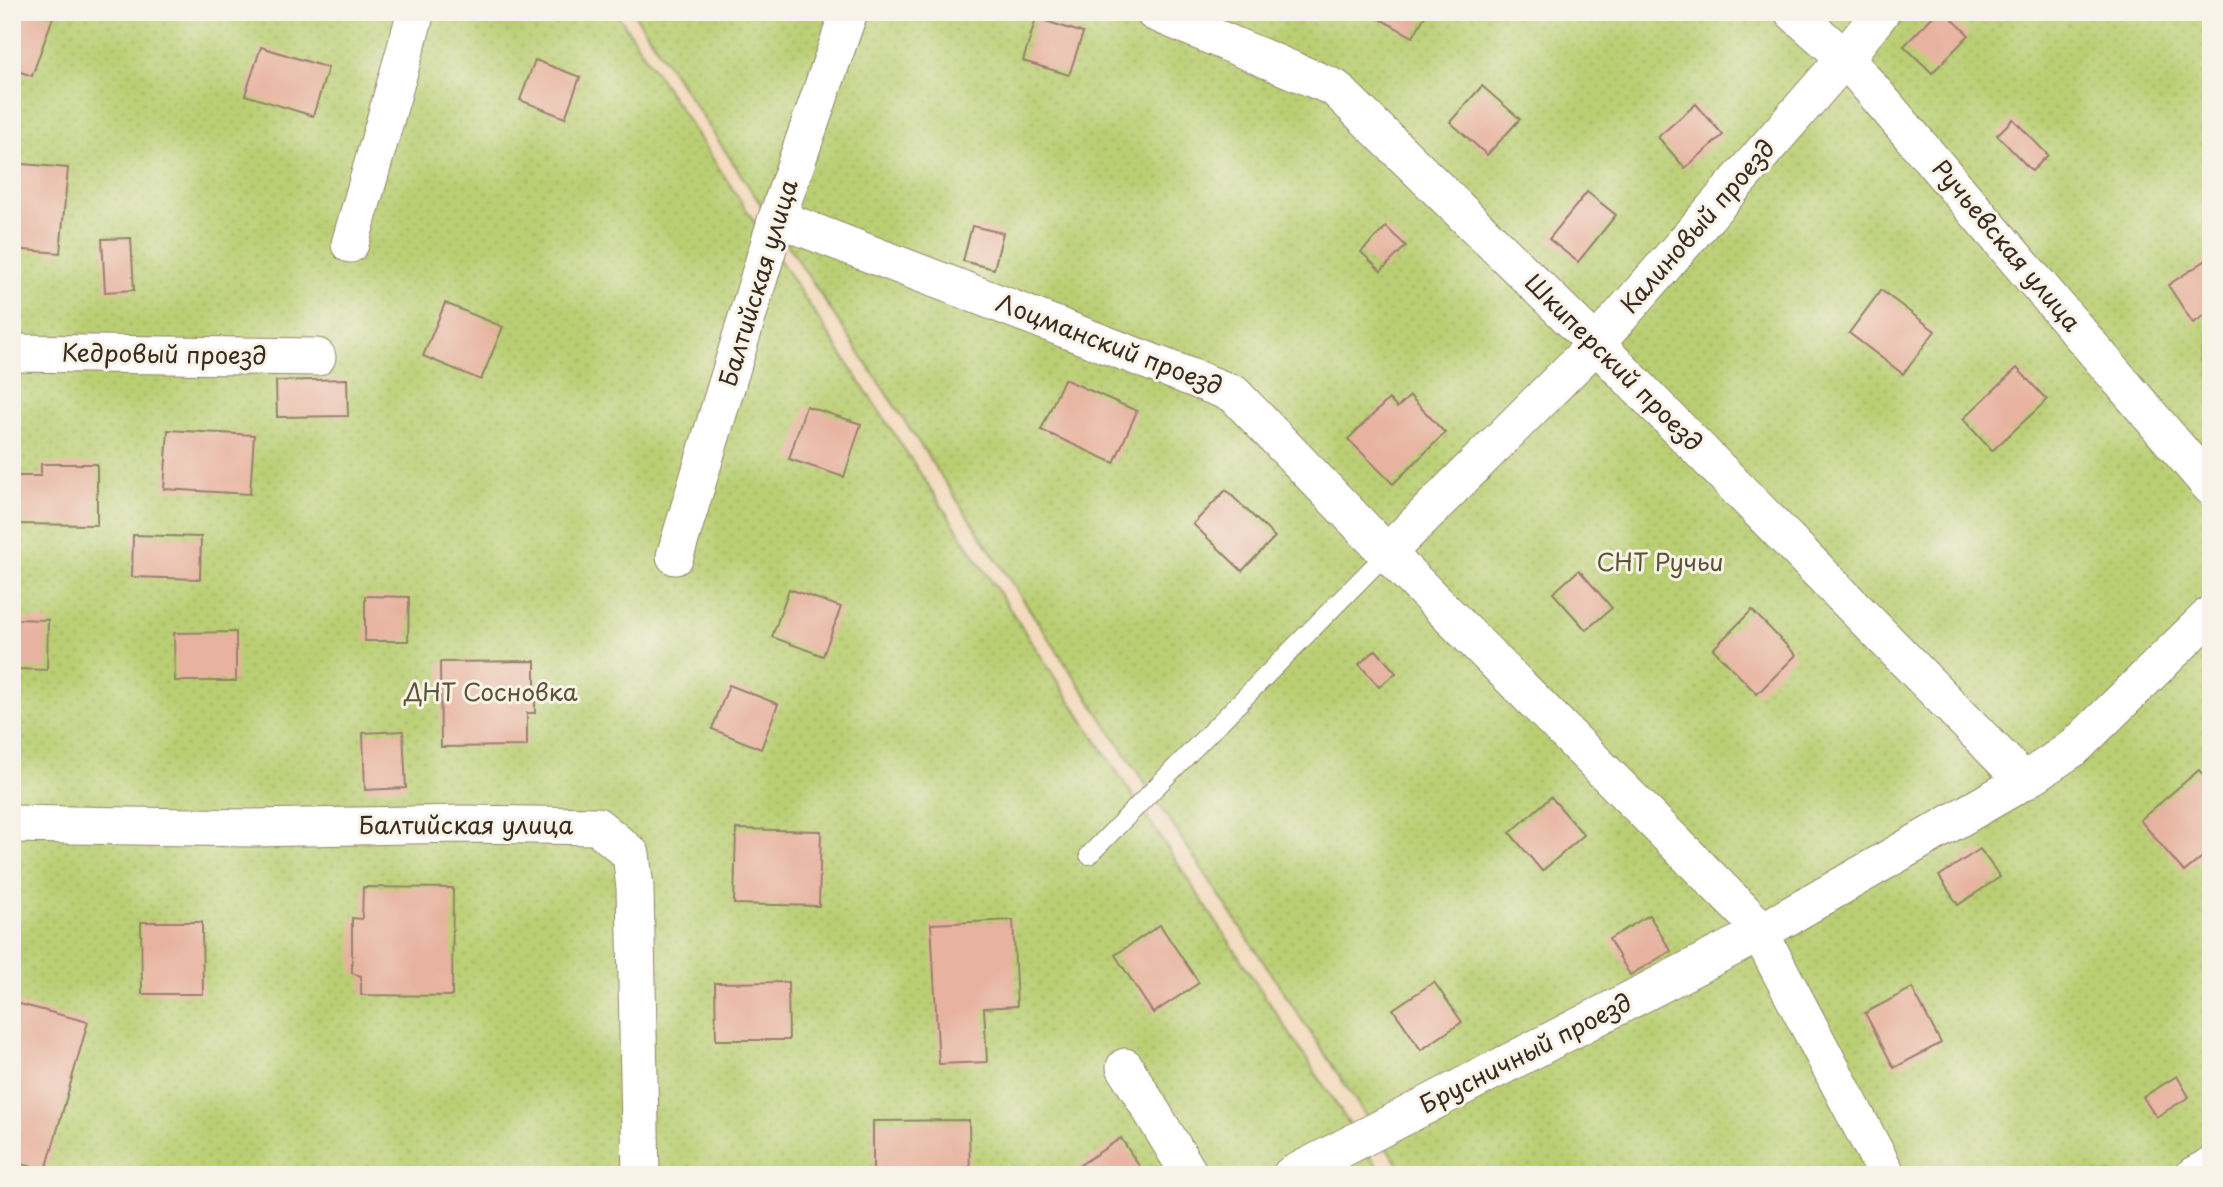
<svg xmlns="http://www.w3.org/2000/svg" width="2223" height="1187" font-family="'Playpen Sans',sans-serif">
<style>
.grass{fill:url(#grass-dots);stroke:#7a7c48;stroke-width:2}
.building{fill:#e7b29f}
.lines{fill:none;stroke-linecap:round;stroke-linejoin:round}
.service-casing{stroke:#97826d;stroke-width:20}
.minor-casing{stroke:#97826d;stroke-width:39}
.service{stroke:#fff;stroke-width:18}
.minor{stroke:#fff;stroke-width:37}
.labels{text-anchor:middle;stroke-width:6;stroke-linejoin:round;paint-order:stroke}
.street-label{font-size:24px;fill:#3b2a1e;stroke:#f7f3e8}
.park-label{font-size:24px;fill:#5b5333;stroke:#f7f3e8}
</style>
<defs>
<pattern id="grass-dots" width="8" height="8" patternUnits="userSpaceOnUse" patternTransform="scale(1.75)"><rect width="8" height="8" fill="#bacf73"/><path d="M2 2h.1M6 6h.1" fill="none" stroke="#a1b263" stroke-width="1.8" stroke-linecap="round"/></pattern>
</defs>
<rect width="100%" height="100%" fill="#f7f3e8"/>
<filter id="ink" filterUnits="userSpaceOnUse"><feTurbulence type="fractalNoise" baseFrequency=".0143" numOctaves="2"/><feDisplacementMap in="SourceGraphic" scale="14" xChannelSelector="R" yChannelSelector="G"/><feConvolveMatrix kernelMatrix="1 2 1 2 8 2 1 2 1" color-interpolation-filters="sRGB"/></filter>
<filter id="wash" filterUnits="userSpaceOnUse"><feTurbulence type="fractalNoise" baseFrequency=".00686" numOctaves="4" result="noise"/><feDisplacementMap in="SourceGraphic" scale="28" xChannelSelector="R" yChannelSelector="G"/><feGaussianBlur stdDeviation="1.57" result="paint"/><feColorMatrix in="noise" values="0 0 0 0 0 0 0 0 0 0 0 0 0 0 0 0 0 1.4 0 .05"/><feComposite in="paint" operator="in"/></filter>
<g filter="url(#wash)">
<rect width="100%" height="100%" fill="#f3dabc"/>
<!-- grass -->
<g class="grass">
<polygon points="12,12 616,12 1383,1175 12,1175"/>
<polygon points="633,12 2211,12 2211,1175 1405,1175"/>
</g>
<g id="blocks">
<!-- building -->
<g class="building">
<polygon points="12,12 39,12 53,17 32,76 12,69"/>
<polygon points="1367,12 1427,12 1413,37"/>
<polygon points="1937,12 1945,12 1969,35 1932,73 1904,46"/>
<polygon points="1036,18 1083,33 1069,75 1023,61"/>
<polygon points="261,47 328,68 313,116 245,95"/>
<polygon points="535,60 580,77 565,118 520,100"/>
<polygon points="1482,86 1520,119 1487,155 1450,122"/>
<polygon points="1696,104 1723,135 1685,168 1658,137"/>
<polygon points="2013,119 2048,155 2032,171 1997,135"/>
<polygon points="12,163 68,168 60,253 12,249"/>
<polygon points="1587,192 1616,215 1578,262 1549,239"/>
<polygon points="972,226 1003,233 994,269 963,261"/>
<polygon points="1386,227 1406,246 1381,271 1361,252"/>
<polygon points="131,238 134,290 105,292 102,239"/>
<polygon points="2211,257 2211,311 2193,323 2168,285"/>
<polygon points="1881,290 1935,331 1903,374 1849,333"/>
<polygon points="445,303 503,327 481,380 423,356"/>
<polygon points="2017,368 2047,400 1992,451 1963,419"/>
<polygon points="347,379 348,416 277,417 276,381"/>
<polygon points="1064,379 1137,411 1114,463 1041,430"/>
<polygon points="1410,396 1445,433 1393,484 1348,439 1389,399 1397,408"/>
<polygon points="806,406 861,424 844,477 789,459"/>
<polygon points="168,430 254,435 250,494 164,489"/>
<polygon points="41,464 97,464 97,525 14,524 14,476 41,476"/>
<polygon points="1226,490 1275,537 1242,571 1193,524"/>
<polygon points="133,535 201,537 200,579 132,577"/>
<polygon points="1579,570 1612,608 1586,630 1553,593"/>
<polygon points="789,589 841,607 823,656 772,637"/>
<polygon points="365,596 409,597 408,641 365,641"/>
<polygon points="1752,610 1796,655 1757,694 1713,649"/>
<polygon points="12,619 48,620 47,670 17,669 17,681 12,681"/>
<polygon points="236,632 236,681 175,681 174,633"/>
<polygon points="1376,650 1396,673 1379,687 1359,664"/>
<polygon points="535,661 535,713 527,713 527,746 441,747 440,662"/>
<polygon points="729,685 778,704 761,749 712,729"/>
<polygon points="403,731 406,788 365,790 363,733"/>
<polygon points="2199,770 2211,785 2211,850 2184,872 2140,820"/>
<polygon points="1551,797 1584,835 1542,871 1510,833"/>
<polygon points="736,829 821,831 819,906 734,904"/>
<polygon points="1980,849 2000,877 1958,905 1939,876"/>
<polygon points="363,887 453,888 452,996 361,995 361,976 352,973 352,918 362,919"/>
<polygon points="1649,915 1671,951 1630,975 1609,939"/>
<polygon points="1013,920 1017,1006 984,1008 987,1062 939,1064 931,924"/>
<polygon points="141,922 202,922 203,994 142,994"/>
<polygon points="1160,925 1199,983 1153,1013 1115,955"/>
<polygon points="788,982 789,1040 716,1040 715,983"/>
<polygon points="1434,982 1462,1022 1421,1050 1393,1009"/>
<polygon points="1912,988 1941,1043 1894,1068 1865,1013"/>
<polygon points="12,1002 88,1022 46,1170 12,1162"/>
<polygon points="2177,1076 2189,1097 2156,1117 2143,1097"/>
<polygon points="969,1120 970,1175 873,1175 873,1121"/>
<polygon points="1121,1138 1145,1175 1065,1175"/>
<polygon points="385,1168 385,1175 334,1175 333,1170"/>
</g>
</g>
</g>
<g filter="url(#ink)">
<use href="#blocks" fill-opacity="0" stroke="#97826d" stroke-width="2"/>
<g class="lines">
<defs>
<polyline id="service" points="1089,855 1387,553"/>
<g id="minor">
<polyline points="1154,12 1335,88 1596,344 2024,781"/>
<polyline points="1793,12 1845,58 2211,487"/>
<polyline points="777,218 1234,394 1387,553 1763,931 1760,933 1887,1175"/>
<polyline points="350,244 416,12"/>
<polyline points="12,353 317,357"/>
<polyline points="1387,553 1596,344 1845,58 1881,12"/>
<polyline points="675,556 777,218 849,12"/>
<polyline points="12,824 252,828 463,824 597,826 631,854 635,888 641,1175"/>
<polyline points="1763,931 2024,781 2075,747 2211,614"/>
<polyline points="1125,1067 1190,1175"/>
<polyline points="1291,1175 1760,933"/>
<polyline points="2194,1175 2211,1166"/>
</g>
</defs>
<!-- service casing -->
<use href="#service" class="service-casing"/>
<!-- minor casing -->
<use href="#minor" class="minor-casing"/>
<!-- service -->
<use href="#service" class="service"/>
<!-- minor -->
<use href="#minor" class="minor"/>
</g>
</g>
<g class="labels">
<!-- street labels -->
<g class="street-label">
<text transform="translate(1698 227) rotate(-49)" y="8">Калиновый проезд</text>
<text transform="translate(2006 246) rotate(50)" y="8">Ручьевская улица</text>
<text transform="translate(759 283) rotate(-73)" y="8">Балтийская улица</text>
<text transform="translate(1109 345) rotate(21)" y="8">Лоцманский проезд</text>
<text transform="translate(164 355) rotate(1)" y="8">Кедровый проезд</text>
<text transform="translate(1613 363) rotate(45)" y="8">Шкиперский проезд</text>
<text x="466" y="834">Балтийская улица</text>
<text transform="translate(1526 1054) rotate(-27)" y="8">Брусничный проезд</text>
</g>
<!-- park labels -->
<g class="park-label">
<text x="1660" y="571">СНТ Ручьи</text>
<text x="491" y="701">ДНТ Сосновка</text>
</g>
</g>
<!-- margin -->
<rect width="2223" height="1187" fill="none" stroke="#f7f3e8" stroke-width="42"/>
</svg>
